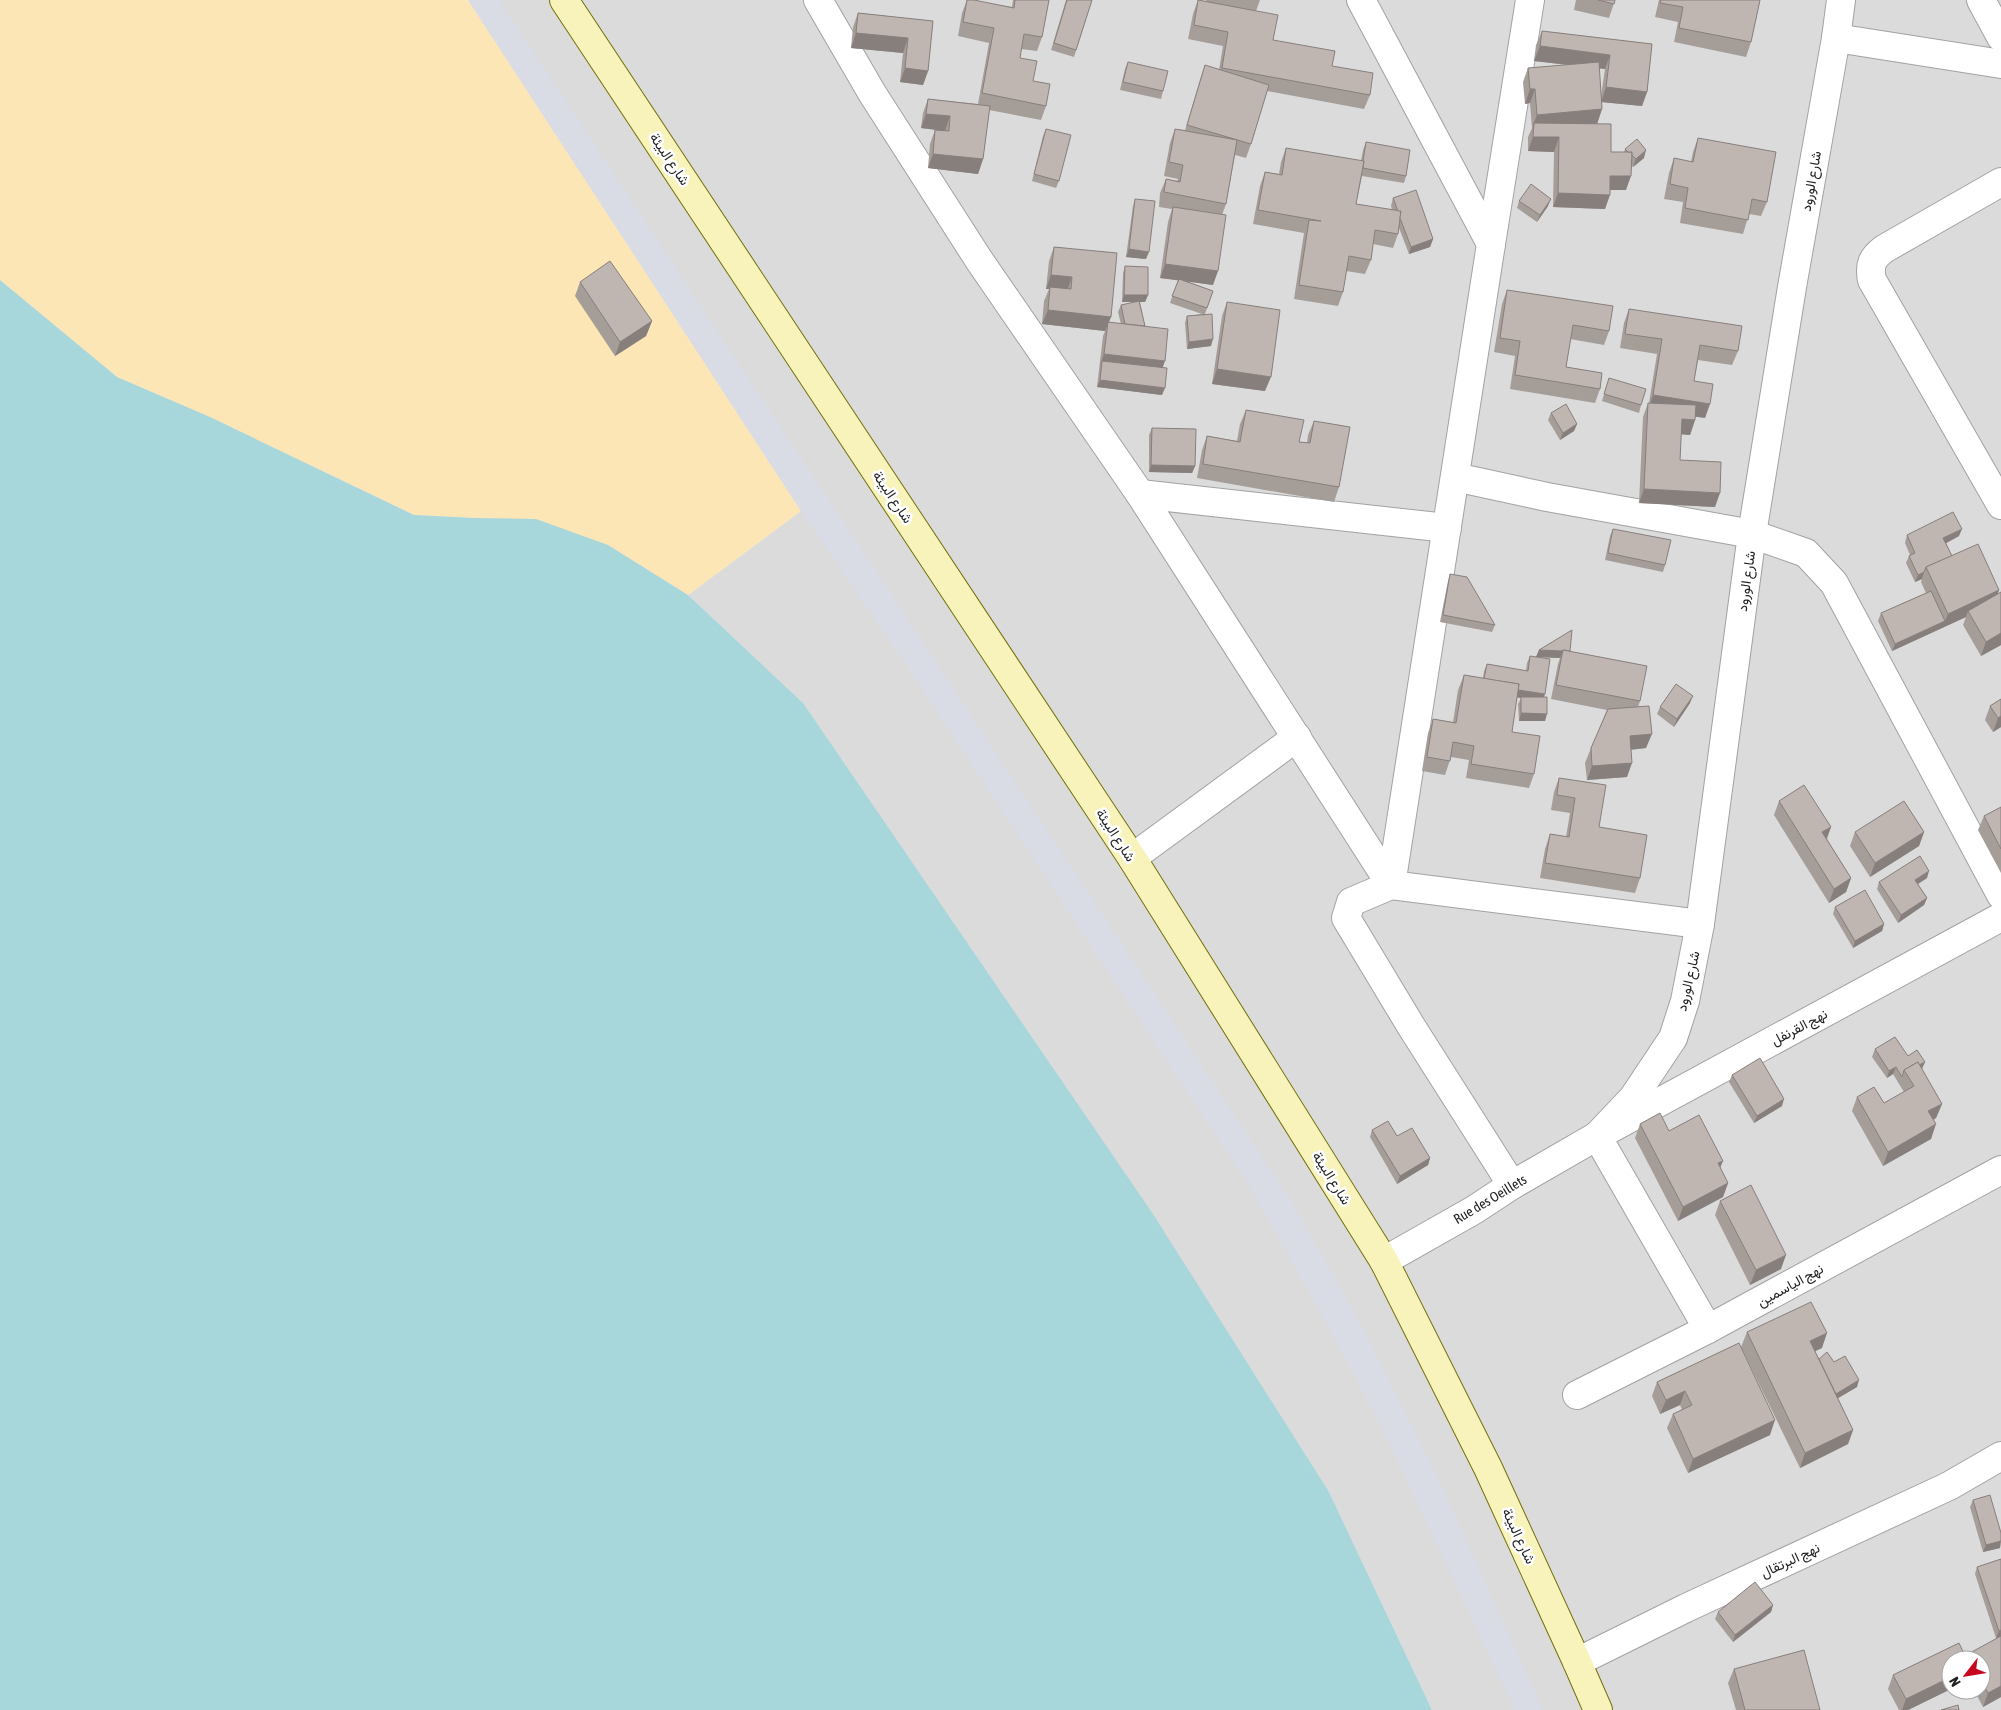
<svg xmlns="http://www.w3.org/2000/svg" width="2001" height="1710" font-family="'Asap Condensed',Vazirmatn,sans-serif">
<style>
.residential{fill:#dcdbdc;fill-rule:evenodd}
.sand{fill:#fce6b6}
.plaza{fill:#d9dbe5}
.water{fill:#a7d6db}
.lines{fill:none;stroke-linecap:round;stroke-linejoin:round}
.minor-casing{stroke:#a2a2a2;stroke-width:30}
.tertiary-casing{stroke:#a2a2a2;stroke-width:30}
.secondary-casing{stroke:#727109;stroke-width:30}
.minor{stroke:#fff;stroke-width:28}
.tertiary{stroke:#fff;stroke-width:28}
.secondary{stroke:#f7f3bb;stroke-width:28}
.wall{fill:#a59d98;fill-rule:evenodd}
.shaded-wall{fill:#867f7c}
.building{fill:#c0b6b1;stroke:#867f7c}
.labels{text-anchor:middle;stroke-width:5;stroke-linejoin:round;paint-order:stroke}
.street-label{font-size:14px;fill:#1e1e1e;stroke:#fff}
</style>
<rect width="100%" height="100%" fill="#efeae5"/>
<!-- residential -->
<path class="residential" d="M 468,0 L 2001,0 L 2001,1710 L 1432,1710 L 1329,1492 L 803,703 L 688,595 L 801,511 ZM 1951,1660 L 1981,1660 L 1981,1690 L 1951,1690 Z"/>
<!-- sand -->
<polygon class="sand" points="0,0 468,0 801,511 688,595 608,545 474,518 414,515 210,417 117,377 0,280"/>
<!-- plaza -->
<polygon class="plaza" points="468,0 499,0 1288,1196 1352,1308 1436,1474 1543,1710 1515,1710 1380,1424 1322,1315 1246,1181 901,657 801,511"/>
<!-- water -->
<polygon class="water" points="0,280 117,377 210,417 414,515 474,518 536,519 608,545 688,595 803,703 1153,1214 1329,1492 1432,1710 0,1710"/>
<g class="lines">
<defs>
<g id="minor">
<polyline points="818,0 872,93 979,260 1140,494 1391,885"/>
<polyline points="1361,0 1491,244 1391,885"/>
<polyline points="1981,0 2001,37"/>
<polyline points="1836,38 2001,64"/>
<path d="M 2001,182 L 1884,249 C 1872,258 1869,265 1872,280 L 2001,505"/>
<polyline points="1491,244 1530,0"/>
<polyline points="1455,477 1547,497 1752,534 1806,553 1834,583 2001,895"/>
<polyline points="1140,494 1447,528"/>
<polyline points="1132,858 1297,737"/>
<polyline points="1512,1185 1411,1026 1346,918 1351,902 1391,885 1700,924"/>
<polyline points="1708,1329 1597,1136 2001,917"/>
<polyline points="1577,1395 1708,1329 2001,1170"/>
<polyline points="1577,1662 1686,1608 1949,1486 2001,1456"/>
</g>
<polyline id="tertiary" points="1384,1261 1474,1210 1512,1185 1597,1136 1633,1098 1673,1038 1685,1001 1700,924 1752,534 1792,287 1836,38 1841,0"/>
<polyline id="secondary" points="564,0 1132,858 1384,1261 1488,1468 1577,1662 1598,1710"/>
</defs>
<!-- minor casing -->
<use href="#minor" class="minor-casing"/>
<!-- tertiary casing -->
<use href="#tertiary" class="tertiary-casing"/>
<!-- secondary casing -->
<use href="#secondary" class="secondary-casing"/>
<!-- minor -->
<use href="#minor" class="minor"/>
<!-- tertiary -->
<use href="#tertiary" class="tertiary"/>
<!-- secondary -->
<use href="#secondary" class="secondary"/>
</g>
<!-- wall -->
<g class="wall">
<polygon points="967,0 1012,7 1013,0 1049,0 1042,37 1037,51 1021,49 1020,58 1046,106 1041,120 989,110 983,159 978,174 928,168 930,144 935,130 938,130 921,128 923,113 928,99 978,104 989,43 958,36 962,13"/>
<polygon points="1066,0 1092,0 1074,57 1051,50"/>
<polygon points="1198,0 1206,1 1206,0 1260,0 1256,11 1273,40 1332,66 1370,95 1364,109 1267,91 1251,144 1246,158 1235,155 1226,204 1222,215 1213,285 1186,281 1213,291 1205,314 1211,346 1187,349 1185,323 1187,316 1202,314 1170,303 1178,280 1160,278 1168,222 1172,209 1159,207 1160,193 1166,179 1177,181 1178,179 1164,176 1170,143 1175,129 1185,130 1200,80 1205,65 1219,70 1223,46 1188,39 1193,14"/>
<polygon points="1576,0 1615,0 1609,18 1574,10"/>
<polygon points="1659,0 1760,0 1751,42 1746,57 1674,42 1678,22 1655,17"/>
<polygon points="858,13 933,21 928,71 923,85 900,82 903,53 851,48 853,27"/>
<path d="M 1542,31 L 1652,44 L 1647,92 L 1642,106 L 1602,102 L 1602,109 L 1597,124 L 1611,152 L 1624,152 L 1625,149 L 1644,158 L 1633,167 L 1631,165 L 1626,190 L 1610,190 L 1605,209 L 1553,207 L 1554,152 L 1528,151 L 1528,137 L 1532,128 L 1530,103 L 1525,104 L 1523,82 L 1528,68 L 1568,65 L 1534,61 L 1536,45 ZM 1599,68 L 1605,69 L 1601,96 Z"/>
<polygon points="1128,62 1163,91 1161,99 1120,90 1125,69"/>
<polygon points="1046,129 1059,181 1056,188 1032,181 1043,136"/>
<polygon points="1698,138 1767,202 1761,216 1749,214 1743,234 1680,223 1683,202 1664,199 1669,173 1674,158 1691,162 1693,152"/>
<polygon points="1366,142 1406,176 1404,183 1362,176 1356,204 1392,210 1391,206 1393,198 1433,239 1430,247 1409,254 1399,228 1398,234 1393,248 1373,244 1371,260 1365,274 1346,271 1343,292 1338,306 1294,299 1304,233 1253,224 1260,186 1265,172 1279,174 1281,162 1286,148 1361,161 1363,150"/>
<polygon points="1135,199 1146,259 1126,257 1133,206"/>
<polygon points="1519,201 1548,206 1537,222 1517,208"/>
<polygon points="1054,247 1111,317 1109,322 1121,324 1118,312 1121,305 1135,302 1122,302 1123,273 1125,266 1148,295 1145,302 1140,302 1145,326 1163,368 1162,395 1097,387 1103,336 1105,331 1042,324 1044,301 1049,289 1046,289 1049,261"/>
<polygon points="580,282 652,321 646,336 615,356 575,296"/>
<polygon points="1507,290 1609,331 1604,345 1570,339 1566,367 1600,389 1595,403 1510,389 1515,356 1494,352 1502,304"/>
<polygon points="1227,302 1265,391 1212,384 1222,316"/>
<polygon points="1629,309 1738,351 1732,365 1698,360 1694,381 1705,418 1695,416 1695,420 1690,435 1681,434 1680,460 1715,507 1639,503 1643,417 1648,403 1649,403 1657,354 1620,348 1624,323"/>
<polygon points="1609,378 1641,405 1639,413 1602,401"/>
<polygon points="1246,410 1299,442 1307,443 1308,435 1314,421 1339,487 1334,502 1197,478 1202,450 1207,436 1237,441 1240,424"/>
<polygon points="1551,413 1577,424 1574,431 1560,440 1548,420"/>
<polygon points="1152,428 1195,466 1192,473 1149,472 1149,435"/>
<polygon points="1613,529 1665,565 1663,572 1605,560 1610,536"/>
<polygon points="1907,535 1959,536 1946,543 1952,556 1999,590 1997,594 2001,592 2001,645 1981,656 1963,625 1966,617 1892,651 1878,621 1881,613 1926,593 1921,582 1922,579 1915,582 1906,563 1909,556 1910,555 1905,543"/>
<polygon points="1450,574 1495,625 1492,632 1440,622 1448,581"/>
<polygon points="1539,650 1570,651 1640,701 1638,707 1646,748 1631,750 1627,777 1587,780 1585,763 1591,748 1607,710 1551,699 1558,664 1560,658 1536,657"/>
<polygon points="1530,656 1545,694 1544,697 1545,721 1519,721 1518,704 1521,698 1517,697 1512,732 1534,774 1529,788 1466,778 1469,760 1451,757 1445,775 1422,771 1428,733 1433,719 1453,722 1458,690 1464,675 1483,678 1484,671 1487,664 1526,671 1527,663"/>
<polygon points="2001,699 2001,727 1993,732 1985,720 1990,706"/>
<polygon points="1690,703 1674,727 1657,714 1660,707"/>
<polygon points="1559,778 1640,878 1635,893 1540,878 1545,849 1550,834 1566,837 1570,813 1551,810 1554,792"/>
<polygon points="1779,801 1831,827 1827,839 1851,878 1846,892 1829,903 1774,815"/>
<polygon points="2001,807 2001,873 1978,830 1984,816"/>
<polygon points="1855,832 1924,832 1919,846 1870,877 1850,846"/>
<polygon points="1927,878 1918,884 1927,898 1924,905 1898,923 1877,889 1879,882"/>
<polygon points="1835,907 1884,924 1882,931 1853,948 1833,914"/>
<polygon points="1875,1049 1908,1056 1925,1062 1921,1069 1942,1104 1936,1118 1934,1120 1931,1139 1883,1166 1852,1111 1857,1097 1884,1103 1904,1092 1893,1074 1887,1078 1872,1057"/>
<polygon points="1732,1075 1782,1106 1754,1123 1729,1082"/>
<polygon points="1640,1124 1669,1131 1720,1167 1728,1183 1723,1197 1678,1221 1635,1138"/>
<polygon points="1372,1130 1397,1136 1430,1158 1428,1165 1397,1184 1370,1137"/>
<polygon points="1720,1201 1781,1269 1750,1285 1715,1215"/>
<polygon points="1747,1332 1822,1348 1815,1351 1819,1359 1834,1362 1857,1387 1838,1398 1853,1430 1848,1444 1800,1468 1741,1347"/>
<polygon points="1739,1343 1770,1435 1688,1473 1667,1428 1673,1414 1682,1410 1680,1405 1660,1414 1652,1396 1657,1382"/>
<polygon points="1973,1500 2001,1533 2000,1548 1983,1552 1970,1507"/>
<polygon points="2001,1559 2001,1697 1983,1707 1974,1690 1981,1690 1981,1660 1951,1660 1951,1689 1908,1710 1899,1710 1888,1689 1893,1675 1959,1643 1966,1659 1968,1654 2000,1637 1996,1638 1975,1574 1977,1567"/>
<polygon points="1773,1605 1771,1612 1733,1642 1715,1619 1718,1612"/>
<polygon points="1734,1669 1820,1710 1736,1710 1728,1683"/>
</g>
<!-- shaded-wall -->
<g class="shaded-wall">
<polygon points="856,33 908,38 903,53 851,48"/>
<polygon points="1540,46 1610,55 1605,69 1534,61"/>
<polygon points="905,68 928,71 923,85 900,82"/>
<polygon points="1606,87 1647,92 1642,106 1601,102"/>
<polygon points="1530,89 1535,89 1530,103 1525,104"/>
<polygon points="1602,109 1597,124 1533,125 1537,115"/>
<polygon points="926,114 950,116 945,131 921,128"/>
<polygon points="1533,137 1559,137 1554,152 1528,151"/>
<polygon points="1646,150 1644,158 1633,167 1636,159"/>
<polygon points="933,154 983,159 978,174 928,168"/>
<polygon points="1610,176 1631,176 1626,190 1605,190"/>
<polygon points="1558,193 1610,195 1605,209 1553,207"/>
<polygon points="1551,199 1548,206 1537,222 1540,215"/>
<polygon points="1433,239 1430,247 1409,254 1411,247"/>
<polygon points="1129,249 1149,252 1146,259 1126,257"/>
<polygon points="1165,264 1218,271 1213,285 1160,278"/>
<polygon points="1051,275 1072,277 1067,291 1050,287 1049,289 1046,289"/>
<polygon points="1124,295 1148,295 1145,302 1122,302"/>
<polygon points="1048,310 1111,317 1105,331 1042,324"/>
<polygon points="652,321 646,336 615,356 620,342"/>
<polygon points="1213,339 1211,346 1187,349 1189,342"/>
<polygon points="1104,354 1165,361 1160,375 1102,361 1099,368"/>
<polygon points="1217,369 1271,377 1265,391 1212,384"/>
<polygon points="1100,380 1165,388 1162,395 1097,387"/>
<polygon points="1653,395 1710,404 1705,418 1648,410"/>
<polygon points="1682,419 1695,420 1690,435 1677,434"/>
<polygon points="1577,424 1574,431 1560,440 1563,433"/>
<polygon points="1151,465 1195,466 1192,473 1149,472"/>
<polygon points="1644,489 1720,493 1715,507 1639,503"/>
<polygon points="1962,529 1959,536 1941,546 1943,538"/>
<polygon points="1924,572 1922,579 1915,582 1918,575"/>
<polygon points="1999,590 1994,604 1968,611 1966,617 1892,651 1895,644 1945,621 1948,614"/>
<polygon points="2001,633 2001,645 1981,656 1986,642"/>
<polygon points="1539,650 1563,651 1560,658 1536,657"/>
<polygon points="1483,685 1545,694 1542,701 1481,692"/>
<polygon points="1693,696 1690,703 1674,727 1677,719"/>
<polygon points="1521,713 1547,714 1545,721 1519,721"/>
<polygon points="2001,716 2001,727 1993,732 1998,718"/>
<polygon points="1652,734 1646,748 1625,750 1630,736"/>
<polygon points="1632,763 1627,777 1587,780 1592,766"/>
<polygon points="1831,827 1825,842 1822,832"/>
<polygon points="1924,832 1919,846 1870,877 1875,863"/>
<polygon points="1929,871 1927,878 1913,887 1915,880"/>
<polygon points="1851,878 1846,892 1829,903 1834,889"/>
<polygon points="1927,898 1924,905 1898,923 1901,915"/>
<polygon points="1884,924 1882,931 1853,948 1855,941"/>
<polygon points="1925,1062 1922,1069 1909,1077 1907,1073"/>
<polygon points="1896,1067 1893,1074 1887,1078 1889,1071"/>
<polygon points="1784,1099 1782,1106 1754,1123 1757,1116"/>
<polygon points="1942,1104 1936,1118 1923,1125 1928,1111"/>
<polygon points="1936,1124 1931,1139 1883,1166 1888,1152"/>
<polygon points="1430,1158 1428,1165 1397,1184 1400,1176"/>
<polygon points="1723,1161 1717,1175 1718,1163"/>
<polygon points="1728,1183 1723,1197 1678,1221 1683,1207"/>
<polygon points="1786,1255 1781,1269 1750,1285 1756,1270"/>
<polygon points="1827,1333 1822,1348 1805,1356 1810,1341"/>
<polygon points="1859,1380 1857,1387 1828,1404 1831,1396"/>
<polygon points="1685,1391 1680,1405 1660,1414 1666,1400"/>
<polygon points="1775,1420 1770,1435 1688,1473 1693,1459"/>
<polygon points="1853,1430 1848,1444 1800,1468 1805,1453"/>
<polygon points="2001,1541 2000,1548 1983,1552 1986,1545"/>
<polygon points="1773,1605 1771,1612 1733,1642 1735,1635"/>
<polygon points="2001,1630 2001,1636 1996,1638 1999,1631"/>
<polygon points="1951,1677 1951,1689 1908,1710 1902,1710 1906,1699"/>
<polygon points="2001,1686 2001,1697 1983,1707 1988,1693"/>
</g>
<!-- building -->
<g class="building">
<polygon points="967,0 974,0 1014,8 1015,0 1049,0 1042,37 1024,34 1020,58 1037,61 1033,81 1050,84 1046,106 982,93 994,28 963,22"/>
<polygon points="1067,0 1092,0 1076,50 1054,43"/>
<polygon points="1198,0 1278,15 1273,40 1335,51 1332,66 1373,73 1370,95 1222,68 1228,32 1194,25"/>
<polygon points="1598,0 1615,0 1614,4"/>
<polygon points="1661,0 1760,0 1751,42 1679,28 1683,7 1660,3"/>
<polygon points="858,13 933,21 928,71 905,68 908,38 856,33"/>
<polygon points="1542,31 1652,44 1647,92 1606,87 1610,55 1540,46"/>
<polygon points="1128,62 1168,71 1163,91 1123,82"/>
<polygon points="1599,62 1602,109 1537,115 1535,89 1530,89 1528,68"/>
<polygon points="1205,65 1269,85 1251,144 1187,125"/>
<polygon points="928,99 990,106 983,159 933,154 935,130 949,131 950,116 926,114"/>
<polygon points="1534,123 1611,124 1611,152 1632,152 1631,176 1610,176 1610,195 1558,193 1559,137 1533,137"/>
<polygon points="1046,129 1071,135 1059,181 1034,174"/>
<polygon points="1175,129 1237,140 1226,204 1164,192 1166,179 1180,182 1183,165 1169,162"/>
<polygon points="1698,138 1776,152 1767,202 1752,199 1748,220 1685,208 1688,188 1670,184 1674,158 1693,162"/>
<polygon points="1637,139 1646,150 1636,159 1632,155 1632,152 1628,152 1625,149"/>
<polygon points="1366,142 1410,150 1406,176 1363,168 1364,161 1363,161"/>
<polygon points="1286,148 1364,161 1356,204 1401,211 1398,234 1375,230 1371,260 1349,256 1343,292 1299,285 1309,220 1321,221 1258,210 1265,172 1282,175"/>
<polygon points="1531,184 1551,199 1540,215 1519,201"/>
<polygon points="1416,190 1433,239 1411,247 1400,218 1401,211 1398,211 1393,198"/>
<polygon points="1135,199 1155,201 1149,252 1129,249"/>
<polygon points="1173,207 1226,215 1218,271 1165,264"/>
<polygon points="1054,247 1117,253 1111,317 1048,310 1050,287 1071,289 1072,277 1051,275"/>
<polygon points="610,261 652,321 620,342 580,282"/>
<polygon points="1125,266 1148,267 1148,295 1124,295"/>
<polygon points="1179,279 1213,291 1207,308 1172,296"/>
<polygon points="1507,290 1613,306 1609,331 1573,325 1566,367 1602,373 1600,389 1515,375 1520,341 1500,338"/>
<polygon points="1139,301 1145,326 1125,324 1121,305"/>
<polygon points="1227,302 1280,310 1271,377 1217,369"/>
<polygon points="1629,309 1742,326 1738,351 1700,345 1694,381 1713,384 1710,404 1653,395 1662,339 1625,334"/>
<polygon points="1212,314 1213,339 1189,342 1187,316"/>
<polygon points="1108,322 1168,329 1165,361 1104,354"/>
<polygon points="1102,361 1167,368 1165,388 1100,380"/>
<polygon points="1609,378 1646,389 1641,405 1604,394"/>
<polygon points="1648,403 1696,405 1695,420 1682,419 1680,460 1721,462 1720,493 1644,489"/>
<polygon points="1566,404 1577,424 1563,433 1551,413"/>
<polygon points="1246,410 1304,420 1299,442 1310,443 1314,421 1350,427 1339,487 1203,464 1207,436 1240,442"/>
<polygon points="1152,428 1196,429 1195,466 1151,465"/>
<polygon points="1953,512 1962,529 1943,538 1952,556 1926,567 1924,572 1918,575 1909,556 1915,553 1907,535"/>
<polygon points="1613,529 1671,540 1665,565 1608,553"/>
<polygon points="1978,544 1999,590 1948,614 1926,567"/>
<polygon points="1450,574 1467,577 1495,625 1443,615"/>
<polygon points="1931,591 1945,621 1895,644 1881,613"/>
<polygon points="2001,592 2001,633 1986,642 1968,611"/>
<polygon points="1572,630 1570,651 1563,650 1563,651 1539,650"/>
<polygon points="1563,650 1647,666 1640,701 1556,685"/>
<polygon points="1530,656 1550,659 1545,694 1518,690 1519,684 1484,679 1487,664 1528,671"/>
<polygon points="1464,675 1519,684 1512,732 1540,736 1534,774 1471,764 1474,746 1453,742 1450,761 1427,757 1433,719 1456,723"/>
<polygon points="1676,684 1693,696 1677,719 1660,707"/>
<polygon points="1521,697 1547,697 1547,714 1521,713"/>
<polygon points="2001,699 2001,716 1998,718 1990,706"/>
<polygon points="1649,706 1652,734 1630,736 1632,763 1592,766 1591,748 1608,709"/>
<polygon points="1559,778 1606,785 1599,827 1647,835 1640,878 1545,863 1550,834 1569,837 1575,798 1557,795"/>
<polygon points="1804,785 1831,827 1822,832 1851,878 1834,889 1779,801"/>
<polygon points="1904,801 1924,832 1875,863 1855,832"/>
<polygon points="2001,807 2001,849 1984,816"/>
<polygon points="1920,856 1929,871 1915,880 1927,898 1901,915 1879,882"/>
<polygon points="1865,890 1884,924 1855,941 1835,907"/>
<polygon points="1895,1037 1908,1056 1917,1050 1925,1062 1919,1065 1918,1062 1904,1070 1902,1077 1896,1067 1889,1071 1875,1049"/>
<polygon points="1760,1058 1784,1099 1757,1116 1732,1075"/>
<polygon points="1918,1062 1942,1104 1928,1111 1936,1124 1888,1152 1857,1097 1874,1087 1884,1103 1914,1086 1904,1070"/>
<polygon points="1660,1113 1669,1131 1699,1115 1723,1161 1718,1163 1728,1183 1683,1207 1640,1124"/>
<polygon points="1388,1121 1397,1136 1412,1128 1430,1158 1400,1176 1372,1130"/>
<polygon points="1751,1185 1786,1255 1756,1270 1720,1201"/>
<polygon points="1811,1302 1827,1333 1810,1341 1853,1430 1805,1453 1747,1332"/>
<polygon points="1739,1343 1775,1420 1693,1459 1673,1414 1692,1405 1685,1391 1666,1400 1657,1382"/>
<polygon points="1827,1352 1834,1362 1845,1356 1859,1380 1836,1394 1819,1359"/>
<polygon points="1990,1495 2001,1533 2001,1541 1986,1545 1973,1500"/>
<polygon points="2001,1559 2001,1630 1999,1631 1977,1567"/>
<polygon points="1755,1582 1773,1605 1735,1635 1718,1612"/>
<polygon points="2001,1636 2001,1686 1988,1693 1981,1680 1981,1660 1971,1660 1968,1654"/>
<polygon points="1959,1643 1967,1660 1951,1660 1951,1677 1906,1699 1893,1675"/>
<polygon points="1804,1650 1820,1710 1745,1710 1734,1669"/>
<polygon points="1958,1705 1959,1710 1941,1710"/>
</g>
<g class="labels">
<!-- street labels -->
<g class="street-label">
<text transform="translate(670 159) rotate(56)" y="5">شارع البيئة</text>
<text transform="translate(1811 181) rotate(-80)" y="5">شارع الورود</text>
<text transform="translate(893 497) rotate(56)" y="5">شارع البيئة</text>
<text transform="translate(1746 581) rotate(-82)" y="5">شارع الورود</text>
<text transform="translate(1116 835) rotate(57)" y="5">شارع البيئة</text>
<text transform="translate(1688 981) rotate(-77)" y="5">شارع الورود</text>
<text transform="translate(1799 1027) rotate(-28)" y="5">نهج القرنفل</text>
<text transform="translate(1332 1178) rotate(58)" y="5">شارع البيئة</text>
<text transform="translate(1490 1199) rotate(-31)" y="5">Rue des Oeillets</text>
<text transform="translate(1790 1285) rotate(-29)" y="5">نهج الياسمين</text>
<text transform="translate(1519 1536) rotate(65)" y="5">شارع البيئة</text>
<text transform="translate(1790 1560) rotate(-25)" y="5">نهج البرتقال</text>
</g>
</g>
<!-- north arrow -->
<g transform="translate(1966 1675) rotate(239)"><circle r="24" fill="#ffffff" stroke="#a5a5a5"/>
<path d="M0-4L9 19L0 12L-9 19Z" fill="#c6071e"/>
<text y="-8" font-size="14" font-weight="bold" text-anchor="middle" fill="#1e1e1e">N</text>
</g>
</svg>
